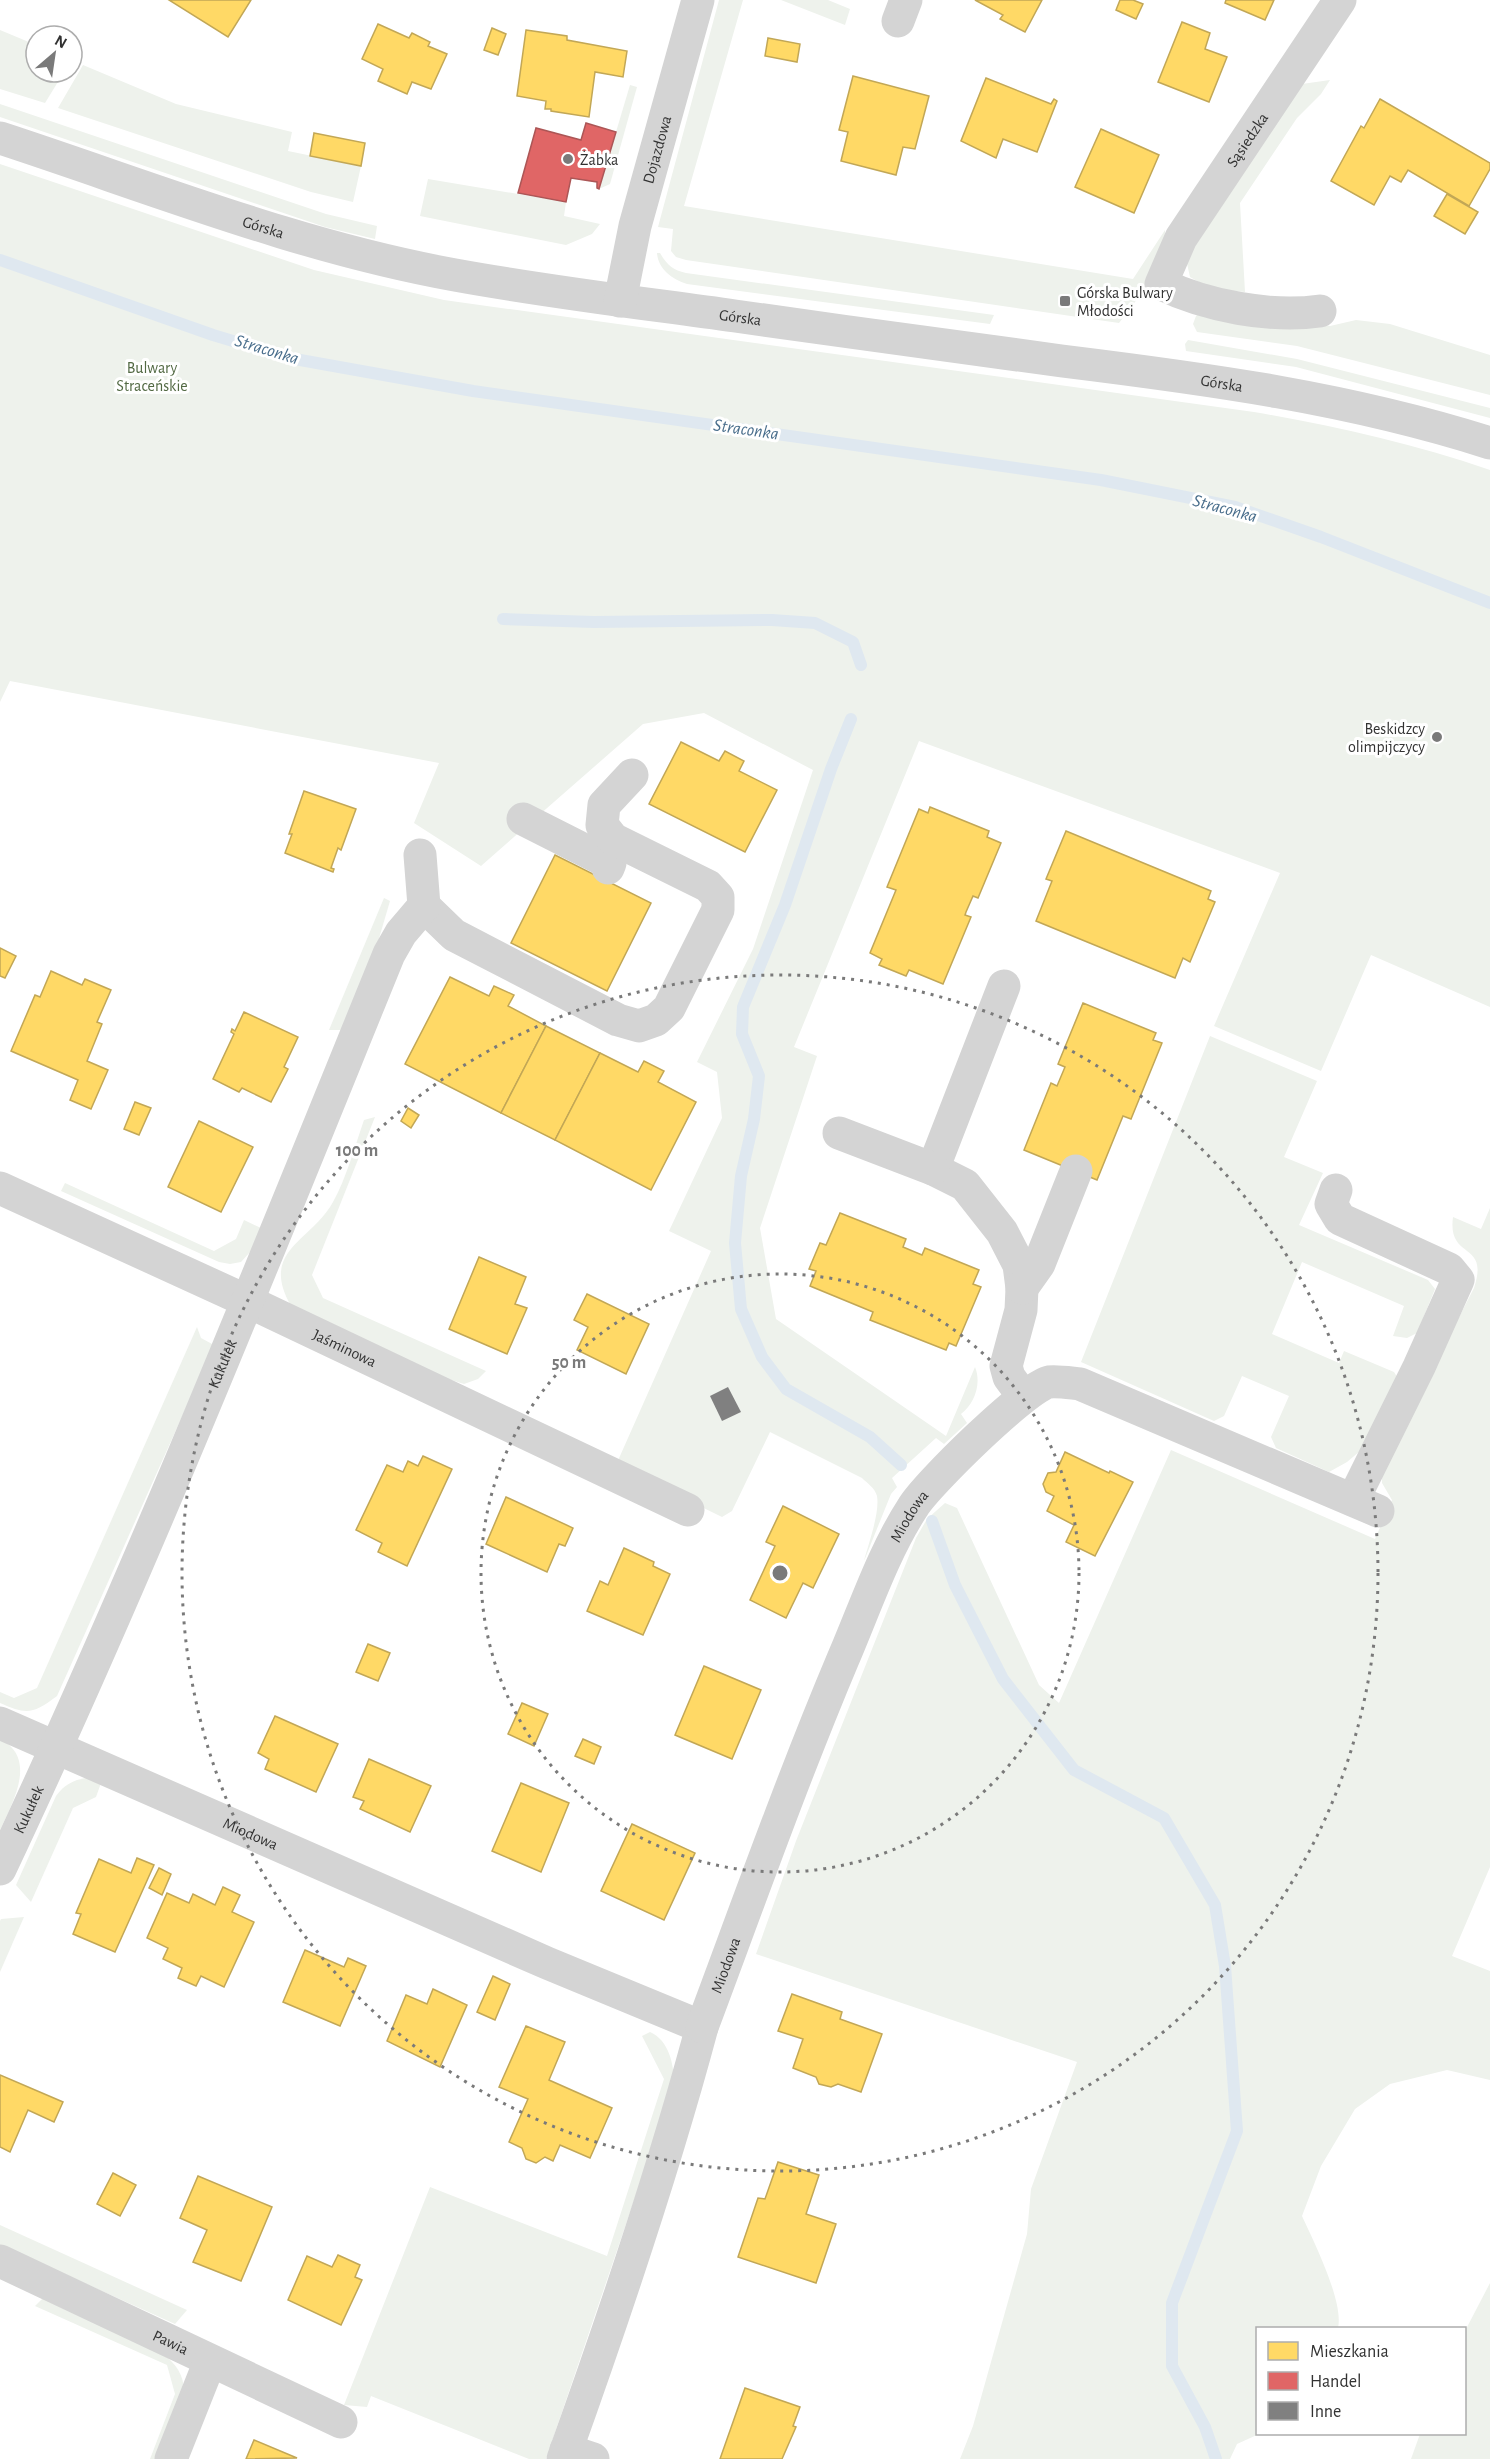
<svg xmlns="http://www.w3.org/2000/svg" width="1490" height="2459" font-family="'Alegreya Sans',sans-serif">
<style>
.green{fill:#eef2ec}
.homes{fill:#ffd966;stroke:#c2a756;stroke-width:1.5}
.shops{fill:#e06666;stroke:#ac5656;stroke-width:1.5}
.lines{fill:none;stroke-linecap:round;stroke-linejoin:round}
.stream{stroke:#dfe8f0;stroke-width:12}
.building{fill:#808080}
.minor{stroke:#d4d4d4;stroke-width:33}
.ring{fill:none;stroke:#7a7a7a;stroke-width:3;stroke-dasharray:3 6}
.poi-dot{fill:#7a7a7a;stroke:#fff;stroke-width:2}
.labels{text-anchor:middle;stroke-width:6;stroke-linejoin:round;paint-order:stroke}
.street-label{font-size:16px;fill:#323232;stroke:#fff}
.poi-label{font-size:16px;fill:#323232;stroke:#fff;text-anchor:start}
.park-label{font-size:16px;fill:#526943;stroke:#fff}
.water-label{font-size:18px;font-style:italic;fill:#486d8b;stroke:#fff}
.centre{fill:#7a7a7a;stroke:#fff;stroke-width:3}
.ring-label{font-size:18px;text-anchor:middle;font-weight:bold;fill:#7a7a7a;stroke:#fff;stroke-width:6;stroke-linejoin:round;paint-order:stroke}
</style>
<rect width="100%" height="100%" fill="#fff"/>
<!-- green -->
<g class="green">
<path d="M 719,0 L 743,0 L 684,206 L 1133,279 L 1165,230 C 1166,264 1139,297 1119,323 L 686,260 L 676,257 L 671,251 L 673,229 L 658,227 Z"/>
<polygon points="781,0 828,0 850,9 845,25"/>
<polygon points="0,30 36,45 36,72 64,72 45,103 0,89"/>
<polygon points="83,65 176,104 292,132 288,151 361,166 353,202 311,192 58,108"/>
<polygon points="1330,80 1321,94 1297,118 1240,203 1245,292 1211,289 1190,277 1186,259 1302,84"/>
<polygon points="630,85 637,87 610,184 599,189"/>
<polygon points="0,104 326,214 377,226 375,239 325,227 0,117"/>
<path d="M 0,164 L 314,270 L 444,300 L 1254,412 C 1335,426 1411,443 1490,470 L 1490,1007 L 1371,955 L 1321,1071 L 1214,1026 L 1280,873 L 919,741 L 794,1047 L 817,1056 L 760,1228 L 776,1319 L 946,1436 L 975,1367 C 982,1384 974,1404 961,1414 L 967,1423 L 944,1444 L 936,1438 L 892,1478 L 897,1487 L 891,1494 L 864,1561 C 868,1545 880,1513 877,1496 C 875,1488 867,1483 862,1478 L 770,1432 L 732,1511 L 722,1517 L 616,1465 L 711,1251 L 669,1231 L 722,1118 L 717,1072 L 697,1062 L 753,949 L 813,770 L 704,713 L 643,724 L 481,866 L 414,823 L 439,763 L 10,681 L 0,702 Z"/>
<polygon points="428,179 566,202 564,216 600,224 592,234 566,245 420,216"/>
<path d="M 657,253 L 660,253 C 667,265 673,270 686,273 L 994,315 L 990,324 L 687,284 C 672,279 658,269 657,253 Z"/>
<polygon points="1205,309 1330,326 1356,320 1390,324 1490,355 1490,395 1297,346 1197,332 1193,324 1196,316"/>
<polygon points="1188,340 1297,359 1490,408 1490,418 1296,367 1186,351 1185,344"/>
<polygon points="384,898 390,901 365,986 344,1030 329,1030"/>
<polygon points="1210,1036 1317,1081 1284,1157 1323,1173 1299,1225 1421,1277 1428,1280 1435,1289 1417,1333 1407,1338 1393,1336 1404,1306 1302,1262 1272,1334 1339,1363 1344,1351 1394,1372 1401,1383 1366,1446 1347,1462 1329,1472 1276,1448 1271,1437 1289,1396 1242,1376 1224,1416 1214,1421 1081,1362"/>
<path d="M 375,1117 L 312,1275 L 323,1298 L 486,1371 L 478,1379 L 464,1384 L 426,1372 L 291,1306 C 259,1250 311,1242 333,1202 C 346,1179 355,1146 364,1120 Z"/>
<polygon points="65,1183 214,1251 236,1239 244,1220 261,1228 251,1251 241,1262 230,1264 219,1262 61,1191"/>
<path d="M 1490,1208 L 1490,1867 L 1452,1956 L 1490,1971 L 1490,2080 L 1447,2070 L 1390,2084 L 1355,2109 L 1321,2166 L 1302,2216 C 1314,2242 1344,2302 1338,2328 L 1258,2328 L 1259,2434 L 1237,2444 L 1230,2459 L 960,2459 L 973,2426 L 1027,2234 L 1031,2189 L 1077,2062 L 756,1954 L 796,1841 L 916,1538 L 927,1519 L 945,1503 L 957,1508 L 1039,1685 L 1059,1703 L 1171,1450 L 1375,1539 L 1392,1500 L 1382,1483 L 1382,1467 L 1474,1288 C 1490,1240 1447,1261 1453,1217 L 1481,1229 Z"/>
<path d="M 197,1327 L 201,1338 L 214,1345 L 57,1696 C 33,1714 27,1715 0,1703 L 0,1692 L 14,1698 L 37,1688 Z"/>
<path d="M 0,1739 C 38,1758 13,1802 0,1830 Z"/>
<path d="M 86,1778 L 101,1783 L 96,1797 L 73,1808 L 31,1902 L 16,1885 L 56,1796 C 64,1785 73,1780 86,1778 Z"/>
<polygon points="24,1917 0,1972 0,1921 1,1919"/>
<path d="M 650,2032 C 669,2040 674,2065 674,2083 L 546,2459 L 529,2459 L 371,2396 L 367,2407 L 344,2405 L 430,2187 L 607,2256 L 664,2079 L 642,2036 Z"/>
<polygon points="0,2225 187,2310 175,2324 0,2245"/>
<polygon points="1490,2283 1490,2459 1411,2459 1420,2434 1464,2434 1465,2331"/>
<path d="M 45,2296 L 163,2353 C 176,2365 184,2374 184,2392 L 160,2459 L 150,2459 L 175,2394 L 167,2365 L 35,2306 Z"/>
</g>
<!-- homes -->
<g class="homes">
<polygon points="169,0 251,0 228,37"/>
<polygon points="975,0 1042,0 1025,32 1000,19 1003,15"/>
<polygon points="1120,0 1133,0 1143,4 1136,19 1116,10"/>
<polygon points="1226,0 1274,0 1265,20 1225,3"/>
<polygon points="1182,22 1210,33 1205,49 1227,57 1209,102 1158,82"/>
<polygon points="378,24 409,38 412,33 430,42 428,46 447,54 431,89 412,82 407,94 378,81 383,69 362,59"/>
<polygon points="492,28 506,34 498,55 484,50"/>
<polygon points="526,30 567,36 567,40 627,51 623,77 595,72 589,117 551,111 551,109 545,109 546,101 517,96"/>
<polygon points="768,38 800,44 797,62 765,56"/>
<polygon points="853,76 929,96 915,149 903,147 896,175 841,161 848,132 839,130"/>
<polygon points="986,78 1051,104 1054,99 1057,101 1037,152 1003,139 996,158 961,141"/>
<polygon points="1380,99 1490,163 1490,169 1469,206 1408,170 1401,182 1390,176 1374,205 1331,181 1361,126 1364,128"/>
<polygon points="1101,129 1159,155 1134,213 1075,187"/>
<polygon points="314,133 365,143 361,166 310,156"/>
<polygon points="1447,194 1478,212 1465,234 1434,216"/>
<polygon points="681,742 719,761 725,751 744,761 739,771 777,790 745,852 649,804"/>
<polygon points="304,791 356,809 341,850 338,848 331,868 334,869 333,872 285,853 292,834 289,834"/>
<polygon points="930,807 989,831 987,837 1001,843 978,898 973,896 966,912 965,915 971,917 943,984 909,970 906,976 879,965 882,959 870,953 896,890 887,887 919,809 928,813"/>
<polygon points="1066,831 1211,891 1208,899 1215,902 1190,962 1183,958 1175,978 1036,921 1052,881 1046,879"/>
<polygon points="555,855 651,903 607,991 511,943"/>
<polygon points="0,948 16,956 5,978 0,976"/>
<polygon points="51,971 82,985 85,979 111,990 97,1022 102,1024 87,1061 108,1070 91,1109 70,1100 78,1080 11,1051 35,995 40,997"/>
<polygon points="450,977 489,996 494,986 514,995 508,1006 546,1026 501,1113 405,1064"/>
<polygon points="1083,1003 1156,1033 1153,1040 1162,1043 1131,1119 1123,1116 1097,1180 1024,1150 1051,1083 1057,1086 1065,1067 1058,1064"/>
<polygon points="244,1012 298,1037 284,1067 288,1069 271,1102 242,1088 239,1092 213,1079 234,1034 231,1032 232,1029 235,1031"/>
<polygon points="546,1026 600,1053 555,1140 501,1113"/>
<polygon points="600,1053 638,1072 644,1061 664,1071 658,1082 696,1102 651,1190 555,1140"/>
<polygon points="135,1102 151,1108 139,1135 124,1129"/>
<polygon points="408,1108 419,1115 411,1128 401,1121"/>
<polygon points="199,1121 253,1147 221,1212 168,1187"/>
<polygon points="840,1213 906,1239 903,1247 922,1255 925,1248 979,1270 973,1284 981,1287 956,1346 949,1343 946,1350 870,1320 873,1312 810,1286 816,1271 809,1269 820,1243 826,1245"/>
<polygon points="479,1257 526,1277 515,1304 527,1308 507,1354 449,1329"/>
<polygon points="587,1294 649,1324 626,1374 577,1350 588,1327 574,1320"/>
<polygon points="1065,1452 1109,1473 1110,1471 1133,1482 1095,1556 1066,1542 1074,1525 1047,1511 1054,1496 1046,1492 1043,1484 1048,1473 1056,1472"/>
<polygon points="423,1456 452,1469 407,1566 378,1552 382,1543 356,1530 387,1465 403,1472 408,1461 418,1466"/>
<polygon points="506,1497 573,1528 565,1546 559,1544 547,1572 486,1544"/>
<polygon points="783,1506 839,1534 813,1588 803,1583 786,1618 750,1600 775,1546 766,1542"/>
<polygon points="624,1548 654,1562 653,1566 670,1574 643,1635 587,1611 600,1581 608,1585"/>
<polygon points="368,1644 390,1653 378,1681 356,1672"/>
<polygon points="704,1666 761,1690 732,1759 675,1735"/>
<polygon points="522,1703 548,1714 534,1746 508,1734"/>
<polygon points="275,1716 338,1744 316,1792 265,1769 269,1759 258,1753"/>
<polygon points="583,1739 601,1747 594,1764 575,1756"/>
<polygon points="369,1759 431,1786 410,1832 360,1809 364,1801 353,1797"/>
<polygon points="521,1783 569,1803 541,1872 492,1851"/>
<polygon points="632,1824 695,1853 664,1920 601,1891"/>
<polygon points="137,1858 154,1865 115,1952 73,1934 81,1914 76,1913 99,1859 131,1873"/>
<polygon points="159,1868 171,1874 162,1895 149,1888"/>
<polygon points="223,1887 240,1895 232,1912 254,1922 224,1987 201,1976 196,1986 178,1978 182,1968 163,1959 168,1948 147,1938 167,1893 189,1903 193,1894 215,1905"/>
<polygon points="305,1950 344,1967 348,1958 366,1966 340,2026 283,2002"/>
<polygon points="493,1976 510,1984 495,2020 477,2012"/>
<polygon points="433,1989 467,2005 440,2067 387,2041 406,1995 427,2004"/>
<polygon points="792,1994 842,2012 840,2019 882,2034 861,2092 838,2084 831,2087 819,2084 816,2077 793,2068 803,2039 778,2031"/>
<polygon points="526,2026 565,2042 549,2080 612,2108 590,2158 560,2145 553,2161 545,2157 536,2163 526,2159 522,2148 509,2142 528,2099 499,2087"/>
<polygon points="0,2075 63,2102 54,2122 28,2110 10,2152 0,2147"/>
<polygon points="778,2162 819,2175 806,2214 836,2224 816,2283 738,2257 758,2198 765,2199"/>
<polygon points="113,2173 136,2185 120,2216 97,2204"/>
<polygon points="198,2176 272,2207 241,2281 193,2262 207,2230 180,2218"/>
<polygon points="338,2255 360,2265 355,2277 362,2280 341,2325 288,2300 307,2256 332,2267"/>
<polygon points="745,2388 800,2407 793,2426 796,2427 782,2459 720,2459"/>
<polygon points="254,2440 297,2458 246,2459"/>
</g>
<!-- shops -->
<polygon class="shops" points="586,123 616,132 599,189 597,188 597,182 571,178 566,202 518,193 536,128 581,140"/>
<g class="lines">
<!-- stream -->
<g class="stream">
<polyline points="0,260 213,335 289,358 473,391 1101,480 1235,507 1321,537 1490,603"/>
<polyline points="503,619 594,622 772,620 815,623 853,642 861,665"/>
<polyline points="851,719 831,769 785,905 743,1007 742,1034 759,1076 754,1119 741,1176 735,1243 741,1309 762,1357 786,1389 870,1437 901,1465"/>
<polyline points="932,1521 955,1585 1003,1679 1074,1770 1164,1818 1215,1905 1225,1966 1237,2131 1172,2303 1172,2366 1205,2427 1216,2459"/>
</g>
</g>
<!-- building -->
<polygon class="building" points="728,1387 741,1412 722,1421 710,1396"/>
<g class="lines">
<!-- minor -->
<g class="minor">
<polyline points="898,21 906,0"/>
<path id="s1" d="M 0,138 C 150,187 299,247 455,275 C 548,292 642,303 735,316 C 844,331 953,347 1062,361 C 1208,379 1349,398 1490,443"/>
<path id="s2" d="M 620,301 L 635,226 L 698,0"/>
<path id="s3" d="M 1320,311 C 1271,318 1206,306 1161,284 L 1181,238 L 1340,0"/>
<polyline points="523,819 610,863 608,868"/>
<polyline points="424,906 454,935 618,1020 639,1026 656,1020 669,1008 718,910 718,897 708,886 613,839 602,825 604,805 632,775"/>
<polyline points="1004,986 933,1169 965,1185 1002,1232 1019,1265 1022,1288 1021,1310 1006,1366 1009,1377 1023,1396"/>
<polyline points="839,1133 933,1169"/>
<path id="s4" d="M 0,1188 L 247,1301 L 688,1510"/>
<polyline points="1336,1190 1331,1204 1340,1219 1449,1269 1458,1280 1419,1367 1353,1500"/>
<polyline points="1022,1288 1039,1264 1076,1171"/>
<path id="s5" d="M 0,1723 L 547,1963 L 702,2027 C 663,2173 614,2317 563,2459"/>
<path id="s6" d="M 0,1869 C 141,1570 264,1261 389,954 L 401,933 L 424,906 L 420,855"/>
<path id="s7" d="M 702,2027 C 748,1904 792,1780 843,1659 C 865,1608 883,1553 913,1507 C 926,1485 1027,1386 1049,1382 C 1058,1381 1070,1383 1080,1384 L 1378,1511"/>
<path id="s8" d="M 0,2261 L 341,2422"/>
<polyline points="566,2450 593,2459"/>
<polyline points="171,2459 210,2361"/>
</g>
</g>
<!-- distance rings -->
<g class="ring">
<circle cx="780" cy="1573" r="299"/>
<circle cx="780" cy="1573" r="598"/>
</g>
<!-- markers -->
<g class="poi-dot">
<circle cx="568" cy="159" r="6"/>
<rect x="1059" y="295" width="12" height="12" rx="3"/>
<circle cx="1437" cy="737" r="6"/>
</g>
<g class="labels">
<!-- street labels -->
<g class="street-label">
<text dy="6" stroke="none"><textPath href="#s3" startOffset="332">Sąsiedzka</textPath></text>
<text dy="6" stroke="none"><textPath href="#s2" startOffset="156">Dojazdowa</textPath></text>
<text dy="6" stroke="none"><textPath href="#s1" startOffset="278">Górska</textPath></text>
<text dy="6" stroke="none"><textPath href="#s1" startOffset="764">Górska</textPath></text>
<text dy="6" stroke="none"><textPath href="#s1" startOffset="1250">Górska</textPath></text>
<text dy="6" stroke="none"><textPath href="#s4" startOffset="380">Jaśminowa</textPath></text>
<text dy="6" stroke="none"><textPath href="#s6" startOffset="552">Kukułek</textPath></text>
<text dy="6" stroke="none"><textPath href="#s7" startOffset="552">Miodowa</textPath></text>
<text dy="6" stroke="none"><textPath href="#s6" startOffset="66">Kukułek</textPath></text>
<text dy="6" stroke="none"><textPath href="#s5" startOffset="274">Miodowa</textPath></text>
<text dy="6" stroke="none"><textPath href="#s7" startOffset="66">Miodowa</textPath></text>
<text dy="6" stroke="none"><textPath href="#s8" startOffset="189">Pawia</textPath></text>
</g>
<!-- poi labels -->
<g class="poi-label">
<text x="580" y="165">Żabka</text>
<text x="1077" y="298">Górska Bulwary<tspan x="1077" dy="18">Młodości</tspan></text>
<text x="1425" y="734" text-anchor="end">Beskidzcy<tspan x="1425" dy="18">olimpijczycy</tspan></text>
</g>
<!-- park labels -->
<g class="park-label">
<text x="152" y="373">Bulwary<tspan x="152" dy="18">Straceńskie</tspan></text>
</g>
<!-- water labels -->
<g class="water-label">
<text transform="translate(267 349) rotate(17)" y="6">Straconka</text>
<text transform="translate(746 429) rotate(8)" y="6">Straconka</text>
<text transform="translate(1225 508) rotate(15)" y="6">Straconka</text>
</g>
</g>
<circle cx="780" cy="1573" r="9" class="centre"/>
<g class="ring-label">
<text x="357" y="1156">100 m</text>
<text x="569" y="1368">50 m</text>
</g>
<!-- legend -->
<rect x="1256" y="2327" width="210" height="108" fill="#ffffff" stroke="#adadad" stroke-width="1.5"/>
<rect x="1268" y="2342" width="30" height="18" fill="#ffd966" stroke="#adadad" stroke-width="1.5"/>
<text x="1310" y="2357" font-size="18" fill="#323232">Mieszkania</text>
<rect x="1268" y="2372" width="30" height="18" fill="#e06666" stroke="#adadad" stroke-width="1.5"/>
<text x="1310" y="2387" font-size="18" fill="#323232">Handel</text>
<rect x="1268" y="2402" width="30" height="18" fill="#808080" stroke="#adadad" stroke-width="1.5"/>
<text x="1310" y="2417" font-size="18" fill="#323232">Inne</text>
<!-- north arrow -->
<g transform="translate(54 54) rotate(29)"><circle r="28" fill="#ffffff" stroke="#adadad" stroke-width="1.5"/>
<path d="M0-4.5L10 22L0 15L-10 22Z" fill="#7a7a7a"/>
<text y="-9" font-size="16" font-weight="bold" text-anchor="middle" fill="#323232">N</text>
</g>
</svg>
